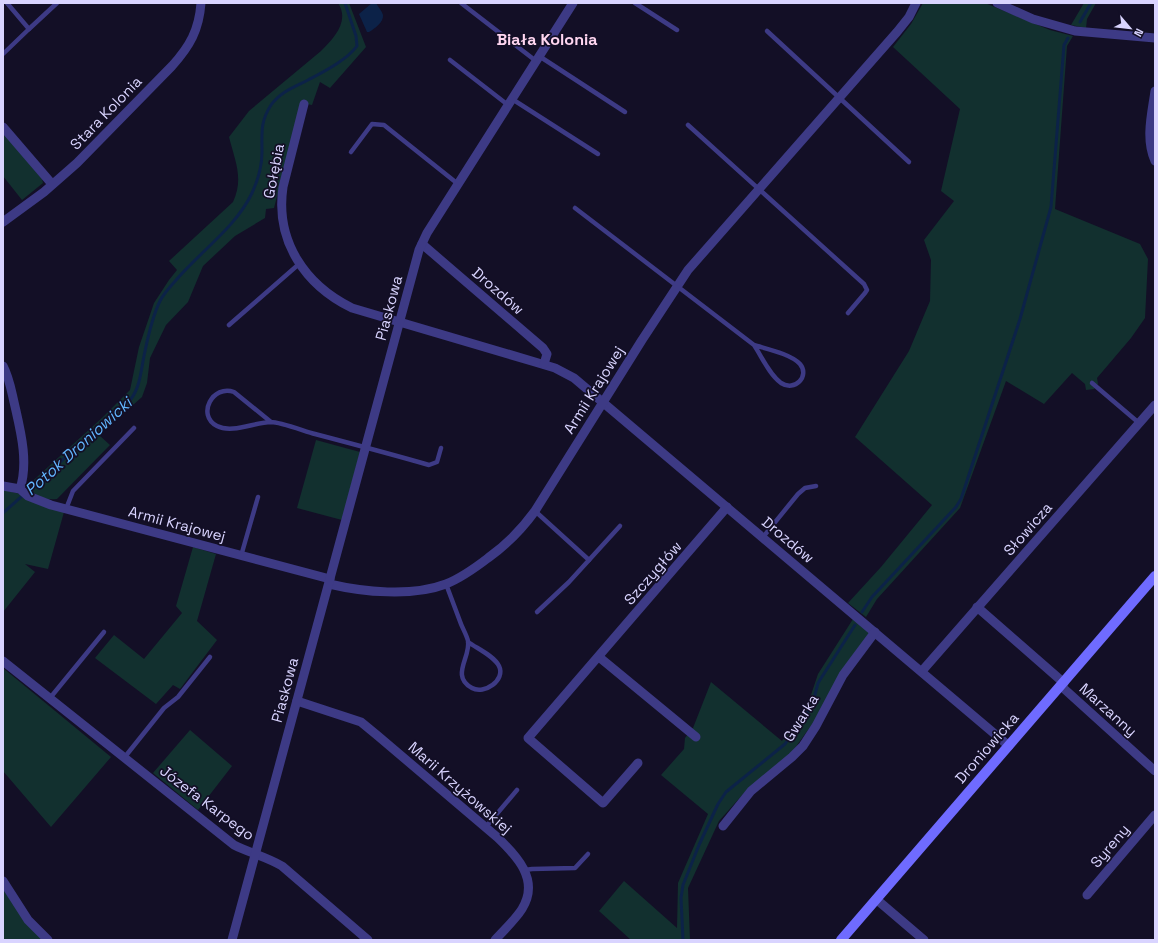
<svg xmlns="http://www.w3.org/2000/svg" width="1158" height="943" font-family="'Space Grotesk',sans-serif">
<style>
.green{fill:#12302f}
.water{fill:#0c2248}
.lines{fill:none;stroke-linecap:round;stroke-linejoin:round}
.stream{stroke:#0c2248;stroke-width:3}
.lane{stroke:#3d3a85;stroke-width:4.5}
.street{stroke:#3d3a85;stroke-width:9}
.secondary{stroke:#6f6bff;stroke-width:10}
.labels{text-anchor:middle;stroke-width:3.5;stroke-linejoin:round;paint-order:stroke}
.street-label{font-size:15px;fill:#d9d4ff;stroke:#130f26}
.neighbourhood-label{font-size:16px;font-weight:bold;fill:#ffd6f0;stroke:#130f26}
.water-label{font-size:16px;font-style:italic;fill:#62b6ff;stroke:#130f26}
</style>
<rect width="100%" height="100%" fill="#130f26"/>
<!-- green -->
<g class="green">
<path d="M 338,3 L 349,3 L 366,47 L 330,88 L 320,82 L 312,105 L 301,103 L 274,208 L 266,209 L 265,218 L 235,236 L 203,266 L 188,302 L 166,325 L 150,358 L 147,383 L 142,397 L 99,435 L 110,445 L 57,499 C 43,500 36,497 26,487 L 103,417 L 130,390 L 139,347 L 154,303 L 169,280 L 177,270 L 169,261 L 233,202 C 244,178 235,161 229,137 L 249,111 L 321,51 C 334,38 350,21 338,3 Z"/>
<polygon points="923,3 985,3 1050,30 1073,36 1067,46 1055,209 1140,244 1148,259 1145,318 1131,338 1097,378 1098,384 1094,389 1086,390 1085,384 1072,373 1044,404 1006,381 960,508 877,599 866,617 848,603 881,567 932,505 855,437 909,351 930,301 931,260 924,240 954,201 941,191 960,109 893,47 911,24"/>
<polygon points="1084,3 1096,3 1087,19 1086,28 1071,25"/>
<polygon points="3,132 42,179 43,183 22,200 3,176"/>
<polygon points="316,440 360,452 342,520 297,508"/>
<polygon points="3,490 21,494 64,512 48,569 25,564 35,572 3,612"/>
<polygon points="193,547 216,554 197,621 217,640 180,689 173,685 156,704 95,658 114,635 144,659 182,613 176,606"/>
<polygon points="853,619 871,633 813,723 792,752 744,793 719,821 688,888 690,940 631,940 599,911 624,881 677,928 678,883 708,814 661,775 684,749 685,738 693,728 711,682 782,741 802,711 811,695 818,674"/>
<polygon points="3,668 111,757 51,827 3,771"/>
<polygon points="190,730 232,766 198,810 153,773"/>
<polygon points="3,886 45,940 3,940"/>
</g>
<!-- water -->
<path class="water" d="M 372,3 L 376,3 C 378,7 382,11 383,15 C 384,22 374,29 369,32 L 367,32 L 359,14 Z"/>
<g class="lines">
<!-- stream -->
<g class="stream">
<polyline points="1080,22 1091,3"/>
<path d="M 3,513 L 131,399 C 140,387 141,371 144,356 C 147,341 153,315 160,301 C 164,293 171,286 177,279 C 201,251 236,227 252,193 C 258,180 262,165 262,152 C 262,133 260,122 271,105 C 280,92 294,87 308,80 C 323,72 347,60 357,46 L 356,36 L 345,3"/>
<polyline points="862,612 872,597 956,507 961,499 1020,319 1051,207 1064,45 1068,38"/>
<polyline points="683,940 681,898 683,885 699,845 718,804 726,792 785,744 812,706 818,683 855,625"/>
</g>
<!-- lane -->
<g class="lane">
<polyline points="461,3 536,61"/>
<polyline points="635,3 677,30"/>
<polyline points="29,29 57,3"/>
<polyline points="767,31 909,162"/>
<polyline points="3,54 29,29 7,3"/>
<polyline points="539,56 625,112"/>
<polyline points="450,60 508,105"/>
<polyline points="512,99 598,154"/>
<polyline points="688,125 864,284 867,290 865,293 848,313"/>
<polyline points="351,152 372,124 384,125 458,184"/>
<path d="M 575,208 L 754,345 C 767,349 791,354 800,364 C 810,376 795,392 781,383 C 769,374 762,357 754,345"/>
<polyline points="229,325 299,264"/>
<polyline points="1092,383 1139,423"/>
<path d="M 271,422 L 234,392 C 213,384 196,415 217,426 C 232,434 255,422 271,422 C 280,422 304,431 315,434 C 353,444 391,454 429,465 L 437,462 L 441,448"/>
<polyline points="66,509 73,491 134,428"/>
<polyline points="535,511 589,560"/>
<polyline points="763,537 798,494 805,488 816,486"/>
<polyline points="241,556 258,497"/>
<path d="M 446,584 C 451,597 456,611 461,624 C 463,629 467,636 468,641 C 471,657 450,676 472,688 C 484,695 506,680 499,666 C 494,656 478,649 468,642"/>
<polyline points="537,612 569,582 620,526"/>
<polyline points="50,698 104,632"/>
<polyline points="124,758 164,708 178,697 210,657"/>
<polyline points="485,828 517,790"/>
<polyline points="525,870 532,869 575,868 588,854"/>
</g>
<!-- street -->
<g class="street">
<polyline points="997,3 1033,19 1075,31 1155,38"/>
<path d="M 1155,91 C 1152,113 1145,139 1155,161"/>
<path d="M 304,104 L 283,187 C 275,241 305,285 352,308 L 535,362 L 555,368 L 574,378 L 1009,746"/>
<polyline points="3,127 52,184"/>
<path d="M 3,222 L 44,192 L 77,163 L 172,66 C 190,46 199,30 201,3"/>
<polyline points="422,244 543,348 547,354 544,364"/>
<path d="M 3,366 C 9,377 11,389 14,402 C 20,429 29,461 20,489"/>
<polyline points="3,486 20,489 28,496 51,505 330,579"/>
<path d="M 329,584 C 363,592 412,597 446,584 C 461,578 475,568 488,558 C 506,545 522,529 535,511 L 642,340 L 688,270 L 897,32 L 909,17 L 916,3"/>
<polyline points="977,607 1064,683"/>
<polyline points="599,657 696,737"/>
<path d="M 3,661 L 234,845 C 250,853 267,857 282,866 L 368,940"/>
<polyline points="922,671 1155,405"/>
<polyline points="1061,686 1155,771"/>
<path d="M 297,701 L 361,722 L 378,736 L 497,837 C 517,856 540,880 522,909 C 515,920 504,930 495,940"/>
<polyline points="638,763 603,803 528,738 727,507"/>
<polyline points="723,826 751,791 792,757 803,746 816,726 843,675 875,632"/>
<polyline points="3,881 28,920 48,940"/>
<polyline points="1087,895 1155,815"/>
<polyline points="876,899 924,940"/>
<polyline points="232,940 419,250 427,233 573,3"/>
</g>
<!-- secondary -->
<polyline class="secondary" points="841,940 1155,576"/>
</g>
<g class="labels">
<!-- street labels -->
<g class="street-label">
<text transform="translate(106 113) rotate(-46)" y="5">Stara Kolonia</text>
<text transform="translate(274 171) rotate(-79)" y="5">Gołębia</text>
<text transform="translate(498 291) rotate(41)" y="5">Drozdów</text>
<text transform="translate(389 308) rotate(-75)" y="5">Piaskowa</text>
<text transform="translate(594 390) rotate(-58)" y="5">Armii Krajowej</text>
<text transform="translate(177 524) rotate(15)" y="5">Armii Krajowej</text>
<text transform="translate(1028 529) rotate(-49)" y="5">Słowicza</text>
<text transform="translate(788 540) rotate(40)" y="5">Drozdów</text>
<text transform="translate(653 573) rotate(-49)" y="5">Szczygłów</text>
<text transform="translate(285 690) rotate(-75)" y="5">Piaskowa</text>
<text transform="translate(1108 710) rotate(42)" y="5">Marzanny</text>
<text transform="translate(801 718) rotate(-58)" y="5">Gwarka</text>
<text transform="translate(987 748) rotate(-49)" y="5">Droniowicka</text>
<text transform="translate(460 788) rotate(41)" y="5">Marii Krzyżowskiej</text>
<text transform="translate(207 803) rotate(37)" y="5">Józefa Karpego</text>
<text transform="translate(1110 846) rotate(-50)" y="5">Syreny</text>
</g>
<!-- neighbourhood labels -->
<g class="neighbourhood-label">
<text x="547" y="45">Biała Kolonia</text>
</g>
<!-- water labels -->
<g class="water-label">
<text transform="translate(78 446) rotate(-42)" y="6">Potok Droniowicki</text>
</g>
</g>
<!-- border -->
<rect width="1158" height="943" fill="none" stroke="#d9d4ff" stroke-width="8"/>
<!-- north arrow -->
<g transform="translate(1130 28) rotate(118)" stroke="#130f26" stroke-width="3" paint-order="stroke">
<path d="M0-3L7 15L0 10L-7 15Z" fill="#d9d4ff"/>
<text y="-6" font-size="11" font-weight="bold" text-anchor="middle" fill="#d9d4ff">N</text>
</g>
</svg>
